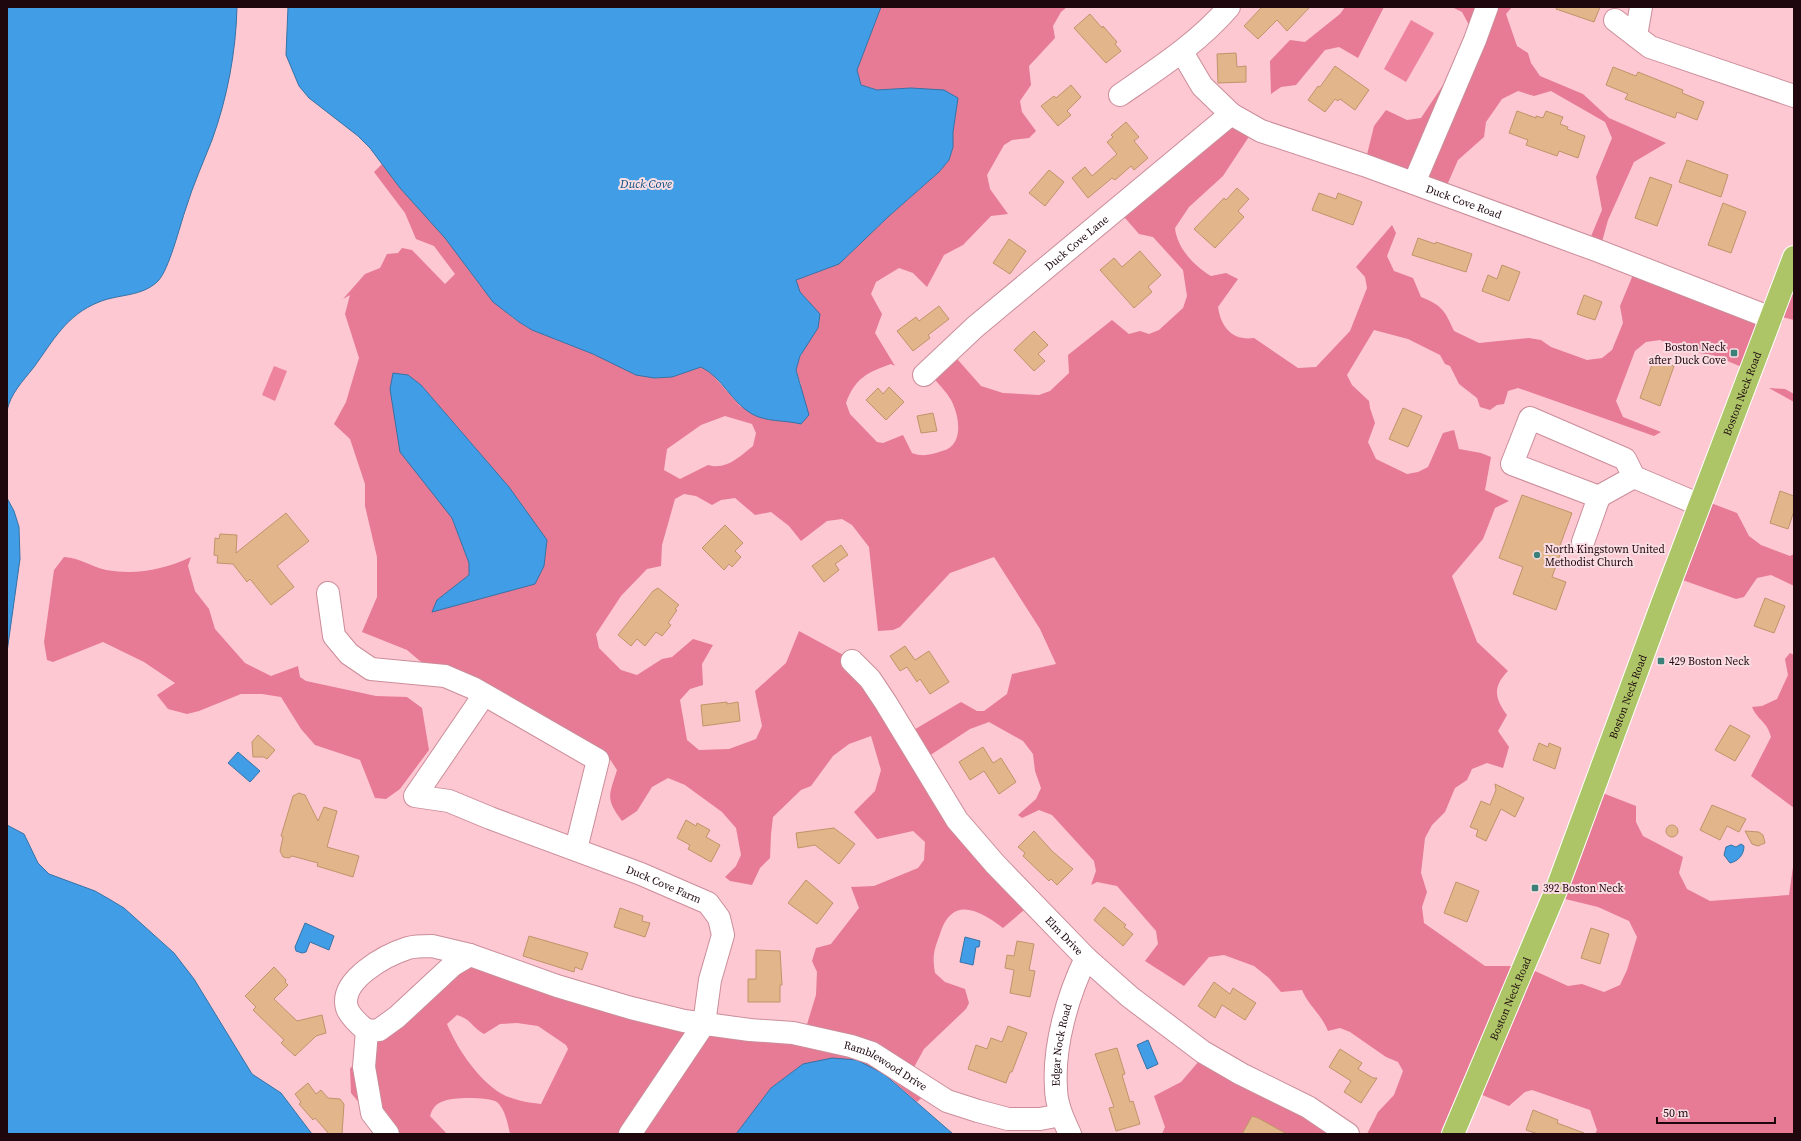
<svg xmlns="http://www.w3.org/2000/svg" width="1801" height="1141" font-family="'Source Serif 4',serif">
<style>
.green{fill:#ed839d}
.forest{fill:#e77a95;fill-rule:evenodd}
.water{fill:#419ee6;stroke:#3671a5}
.building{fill:#e2b58a;stroke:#c0946a}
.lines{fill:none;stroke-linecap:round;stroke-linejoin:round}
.minor-casing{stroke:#cb8d9a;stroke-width:24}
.major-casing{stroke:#fff;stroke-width:24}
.minor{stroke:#fff;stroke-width:22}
.major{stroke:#adc566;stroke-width:22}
.poi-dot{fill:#3b8179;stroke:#f9dde2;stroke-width:1.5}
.labels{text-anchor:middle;stroke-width:4;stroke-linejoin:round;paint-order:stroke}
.street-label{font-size:11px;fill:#1e080e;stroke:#f9dde2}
.poi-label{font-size:11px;fill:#1e080e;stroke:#f9dde2;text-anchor:start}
.water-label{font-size:12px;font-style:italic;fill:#0a507f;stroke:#f9dde2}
</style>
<rect width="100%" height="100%" fill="#fdc8d2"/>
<!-- green -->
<g class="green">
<polygon points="1411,20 1434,33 1406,82 1384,69"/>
<polygon points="274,366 287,371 275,401 262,395"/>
</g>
<!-- forest -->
<g class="forest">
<path d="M 881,7 L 1067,7 L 1061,12 L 1053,26 L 1055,38 L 1029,66 L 1031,85 L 1020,101 L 1022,112 L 1036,131 L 1029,138 L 1012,140 L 1004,145 L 987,175 L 990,189 L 1008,214 L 991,216 L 963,245 L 944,255 L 927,287 L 913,273 L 899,268 L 876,282 L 871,294 L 882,314 L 875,333 L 895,366 L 891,364 C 868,372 855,378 846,403 L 850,414 L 877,442 L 883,443 L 903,435 L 912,453 C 923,457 930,455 942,451 C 963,446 960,420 953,404 C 949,394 939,385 932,376 L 951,352 L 981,386 L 1003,393 L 1039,395 L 1050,391 L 1069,373 L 1068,355 L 1112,320 L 1129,334 L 1140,331 L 1149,334 L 1159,330 L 1183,308 L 1187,296 L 1183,270 L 1153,237 L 1139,234 L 1119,211 L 1229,117 L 1252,132 L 1223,176 L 1189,207 L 1175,228 C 1177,248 1194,266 1211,276 L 1226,273 L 1238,279 L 1218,307 C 1221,328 1233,341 1254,338 L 1298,368 L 1316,367 L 1350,331 L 1367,288 L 1365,277 L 1356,267 L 1392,225 L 1396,233 L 1387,256 L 1394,271 L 1413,278 L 1421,297 C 1442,305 1445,311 1454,331 L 1479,343 L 1529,338 L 1541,340 L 1551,347 L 1587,360 L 1602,358 L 1612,350 L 1623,323 L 1620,306 L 1635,270 L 1764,317 L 1749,370 L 1713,355 L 1685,351 L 1660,340 L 1646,342 L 1635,351 L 1616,401 L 1623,417 L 1661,432 L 1654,436 L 1518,388 L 1508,391 L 1504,404 L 1497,405 L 1490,410 L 1480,407 L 1477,398 L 1459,384 L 1450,366 L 1445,364 L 1440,355 L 1408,339 L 1374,330 L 1347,375 L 1352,385 L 1369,401 L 1370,408 L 1375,423 L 1368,442 L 1376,459 L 1407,474 L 1418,472 L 1428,467 L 1443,433 L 1454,430 L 1459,449 L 1481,453 L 1491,457 L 1485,490 L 1509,501 L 1495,508 L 1483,539 L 1452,576 L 1477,642 L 1508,671 C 1492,687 1495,699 1507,715 L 1498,731 L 1509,747 L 1503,768 L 1487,763 L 1472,769 L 1467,780 L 1455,788 L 1445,812 L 1432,825 L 1425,838 L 1421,873 L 1427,892 L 1422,907 L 1424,923 L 1485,966 L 1524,966 L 1568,986 L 1582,984 L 1604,992 L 1620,985 L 1627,970 L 1637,937 L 1629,921 L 1598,907 L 1557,897 L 1595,790 L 1636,806 L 1636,822 L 1643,836 L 1683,857 L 1679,873 L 1687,889 L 1710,901 L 1789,895 L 1794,860 L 1793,1134 L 1595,1134 L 1597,1130 L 1590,1110 L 1532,1090 L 1525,1092 L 1509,1106 L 1475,1092 L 1454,1134 L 1367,1134 L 1378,1112 L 1394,1095 L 1403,1071 L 1398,1062 L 1386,1057 L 1350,1032 L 1340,1028 L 1328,1031 C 1322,1015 1308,1005 1302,990 L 1281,992 L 1269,978 L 1254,966 L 1224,955 L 1209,957 L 1184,986 L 1145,961 L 1158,944 L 1156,931 L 1117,886 L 1097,882 L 1091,885 L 1096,871 L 1094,861 L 1052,815 L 1039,810 L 1022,818 L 1018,815 L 1036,799 L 1041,788 L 1035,771 L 1033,754 L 1023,741 L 989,722 L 970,729 L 929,756 L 960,815 L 1032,899 L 1024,910 L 1003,928 C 978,909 952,896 940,934 C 934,950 932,956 935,973 L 945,982 L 965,989 L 969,1003 L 966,1009 L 924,1049 L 913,1069 L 928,1092 L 917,1102 L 884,1073 L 803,1064 L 771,1088 L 736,1134 L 510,1134 C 508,1124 505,1109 497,1102 C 489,1097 453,1097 444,1101 C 436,1103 432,1109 430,1116 L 447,1134 L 385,1134 L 351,1093 L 350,1069 L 375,1032 L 466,957 L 548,985 L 804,1034 L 816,995 L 817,972 L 812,961 L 816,948 L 831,944 L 859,908 L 851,887 L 874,886 L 918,868 L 924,860 L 925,842 L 913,831 L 877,839 L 854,812 L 875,791 L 881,770 L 871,736 L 849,744 L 833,756 L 811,786 L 801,790 L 773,817 L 771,834 L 770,858 L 760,868 L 752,885 L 730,881 L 725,877 L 736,866 L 741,855 L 736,828 L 722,812 L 685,785 L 668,778 L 652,787 L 637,811 L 622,821 C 605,798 609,796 617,770 L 604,750 L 549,731 L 439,677 L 407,650 L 362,632 L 377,597 L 377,557 L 365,506 L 365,484 L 350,439 L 334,424 L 346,402 L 359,358 L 345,314 L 350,295 L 343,299 L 365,274 L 380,268 L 387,254 L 398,253 L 402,248 L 412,250 L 445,284 L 455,274 L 434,246 L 416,239 L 405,213 L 374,172 L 382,164 C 401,190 424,213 445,238 C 475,275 488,306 532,330 L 654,378 L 672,377 L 701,367 L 709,371 L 740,406 L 770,420 L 786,420 L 801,424 L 801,385 L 796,370 L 800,357 L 808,342 L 810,303 L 800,292 L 796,280 L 839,264 L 889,216 L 939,172 L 949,160 L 953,147 L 953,132 L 958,98 L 911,88 L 877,90 L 861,85 L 857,70 ZM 408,375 L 421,385 L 509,487 L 547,540 L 544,566 L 437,600 L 469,575 L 469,563 L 452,518 ZM 725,416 L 752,424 L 756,433 L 753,446 C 740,456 726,471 708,465 L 680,479 L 664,470 L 667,449 L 701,425 ZM 684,494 L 696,496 L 712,505 L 721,500 L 735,498 L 755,515 L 771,512 L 789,526 L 801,541 L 827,521 L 842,519 L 852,525 L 869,547 L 878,631 L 893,630 L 900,627 L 950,573 L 994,557 L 1040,629 L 1056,664 L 1012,674 L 1007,694 L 984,711 L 977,711 L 961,702 L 912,731 L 860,664 L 799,631 L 786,663 L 755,691 L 762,726 L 756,739 L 729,749 L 699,750 L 687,740 L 680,700 L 690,689 L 703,685 L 702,664 L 713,645 L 693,639 L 672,657 L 662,659 L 637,675 L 621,670 L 599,648 L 596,634 L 621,596 L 647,569 L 661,566 L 662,545 L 675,499 ZM 457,1015 C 473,1020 471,1027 484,1034 L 500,1024 L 517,1023 L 538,1026 L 566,1045 L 568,1049 L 541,1104 C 528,1103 508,1099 497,1091 C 475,1075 457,1048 447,1024 Z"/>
<polygon points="1345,7 1384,7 1358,58 1339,47 1325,50 1296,85 1281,87 1271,94 1270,61 1290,40 1305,42 1340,14"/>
<polygon points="1452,7 1512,7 1506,14 1517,46 1528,53 1531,63 1540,76 1583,94 1609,118 1666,143 1634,162 1608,220 1600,249 1587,246 1602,210 1596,177 1612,138 1605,122 1551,91 1534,96 1518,91 1502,99 1486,122 1484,137 1458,160 1444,192 1364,167 1374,126 1386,110 1407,120 1421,118 1443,85 1462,74 1469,25 1462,12"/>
<polygon points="1794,257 1794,320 1774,315"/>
<polygon points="1769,388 1785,389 1794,394 1794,402"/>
<polygon points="1703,500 1737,513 1749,536 1761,545 1790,556 1794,554 1794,586 1771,575 1757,578 1744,597 1736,599 1674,577"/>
<path d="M 64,557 C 81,558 91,567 106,570 C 136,575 163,570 191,557 L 188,566 L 195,591 L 209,609 L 215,629 L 245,663 L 271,676 L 298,666 L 300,677 L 306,681 L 376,696 L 407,697 L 422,708 L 429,750 L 400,789 L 386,799 L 375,798 L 360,760 L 315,745 L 301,729 L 281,697 L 262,694 L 241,694 L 199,711 L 187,714 L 168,709 L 157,695 L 175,683 L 144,662 L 103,642 L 53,662 L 47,660 L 44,642 L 54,570 Z"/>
<path d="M 1790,653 L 1794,655 L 1794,808 L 1751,776 L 1771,737 C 1767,721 1758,721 1752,707 L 1762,706 L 1777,699 L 1788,675 L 1785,659 Z"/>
<polygon points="1206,1053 1329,1134 1162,1134 1165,1127 1154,1096 1181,1082"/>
</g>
<!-- water -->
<g class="water">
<path d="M 7,7 L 237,7 C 236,52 227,99 212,140 C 203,163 193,185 186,208 C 180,225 169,270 158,281 C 142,297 118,294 99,302 C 66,315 53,341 34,367 C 23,381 10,394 7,411 Z"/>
<path d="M 288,7 L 881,7 L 857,70 L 861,85 L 877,90 L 911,88 L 944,90 L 958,98 L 953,132 L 953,147 L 949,160 L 939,172 L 889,216 L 839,264 L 796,280 L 800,292 L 820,314 L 818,328 L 800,356 L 796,370 L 809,415 L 801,424 C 785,420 766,422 752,414 C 731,402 722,377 701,367 L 672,377 L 654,378 L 636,375 L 593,354 L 532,330 L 519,322 L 493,302 L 445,238 L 400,188 L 370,148 L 358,136 L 309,98 L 299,86 L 286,55 Z"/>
<polygon points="393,373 408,375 421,385 509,487 547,540 544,566 535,584 432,612 437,600 469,575 469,563 452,518 400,452 390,389"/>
<polygon points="7,498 14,511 19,527 20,559 7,652"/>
<polygon points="238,752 260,771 250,782 228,763"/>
<polygon points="7,825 24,834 38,863 49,874 95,891 109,899 124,908 174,953 194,979 252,1074 281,1093 312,1134 7,1134"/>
<path d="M 1741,844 L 1744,846 C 1744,854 1739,861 1730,863 L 1724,855 L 1726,847 L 1731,845 L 1736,847 Z"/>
<polygon points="305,923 334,936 329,950 310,942 306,952 302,953 296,951 295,947"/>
<polygon points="965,937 980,941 979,947 976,947 973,965 960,962"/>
<polygon points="1148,1040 1158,1064 1147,1069 1137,1045"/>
<polygon points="832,1058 857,1060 884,1074 953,1134 736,1134 771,1088 803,1064"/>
</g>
<!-- building -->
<g class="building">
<polygon points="1262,7 1310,7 1287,31 1277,20 1258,39 1244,26"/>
<polygon points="1557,7 1600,7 1594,22 1556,9"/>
<polygon points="1090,14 1102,28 1103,26 1117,42 1115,44 1121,51 1106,63 1074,28"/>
<polygon points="1236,53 1237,67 1246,66 1246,82 1218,83 1217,54"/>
<polygon points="1335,66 1369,90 1355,110 1340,99 1338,101 1335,99 1325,112 1308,100 1318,86 1320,87"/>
<polygon points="1613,67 1636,76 1638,72 1683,90 1682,93 1704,102 1697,120 1677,112 1675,118 1625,99 1628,94 1606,85"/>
<polygon points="1071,85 1081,97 1067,111 1071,115 1058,126 1041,106 1054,96 1056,98"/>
<polygon points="1517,111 1536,118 1536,116 1543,118 1546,111 1563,117 1560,124 1568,127 1567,129 1585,136 1578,158 1559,151 1557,156 1526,145 1528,140 1509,133"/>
<polygon points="1126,122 1139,137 1134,141 1148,158 1134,170 1131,166 1115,180 1112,178 1088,198 1072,178 1085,167 1092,176 1117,154 1107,142 1113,137 1111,135"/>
<polygon points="1687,160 1728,175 1721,197 1679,182"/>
<polygon points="1049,170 1064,182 1045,206 1029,193"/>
<polygon points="1650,177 1672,185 1657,226 1635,218"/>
<polygon points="1237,188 1249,199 1238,211 1244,217 1215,248 1194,229 1224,198 1226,200"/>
<polygon points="1319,193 1336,199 1338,193 1362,202 1353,225 1312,210"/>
<polygon points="1723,203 1746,212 1731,253 1708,245"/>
<polygon points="1418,238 1435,244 1436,242 1472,254 1466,272 1412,255"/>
<polygon points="1009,239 1026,251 1010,274 993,263"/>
<polygon points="1140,251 1161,275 1148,287 1152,292 1134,308 1100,270 1114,258 1122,267"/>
<polygon points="1502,265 1520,272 1509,301 1482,291 1488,275 1497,279"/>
<polygon points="1584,295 1602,302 1595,320 1577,314"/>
<polygon points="939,306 949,319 928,335 930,338 913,351 897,331 916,317 919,321"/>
<polygon points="1034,331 1048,345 1038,354 1045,361 1034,371 1014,350"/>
<polygon points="1654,359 1674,366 1660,406 1640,398"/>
<polygon points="889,387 904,402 886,420 866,400 878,388 883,394"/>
<polygon points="1403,408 1422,416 1408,447 1389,439"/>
<polygon points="933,413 937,431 921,433 917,416"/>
<polygon points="1780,491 1794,496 1794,511 1788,529 1770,523"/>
<polygon points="1522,495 1572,513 1559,548 1562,549 1552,577 1566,582 1556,610 1513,594 1523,567 1499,558"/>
<polygon points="286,513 309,541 277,566 294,587 271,605 250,579 247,582 233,564 217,563 218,556 214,555 215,538 219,539 220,534 237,535 236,553"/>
<polygon points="725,525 743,543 735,551 741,557 732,567 729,564 724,570 702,548"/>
<polygon points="841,545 848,555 835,564 839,570 824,582 812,566"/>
<polygon points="658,588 679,605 675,609 677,610 668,623 671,625 662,636 656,632 645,646 637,639 631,646 618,635 653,591"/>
<polygon points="1765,598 1785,606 1774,633 1754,626"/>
<polygon points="905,646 915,660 929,651 949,682 930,694 920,679 917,682 907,667 900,671 890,656"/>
<polygon points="727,702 727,704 738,702 740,721 703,726 701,705"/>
<polygon points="1730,725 1750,736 1735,761 1715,750"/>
<polygon points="258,735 275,750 267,759 264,757 253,757 252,742"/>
<polygon points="1539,743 1548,747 1549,743 1561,748 1555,769 1533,760"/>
<polygon points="983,747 993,763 1001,758 1016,782 999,794 984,771 970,780 959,762"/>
<polygon points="1495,784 1524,798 1515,817 1501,809 1486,841 1476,836 1478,830 1470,827 1481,801 1490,805 1496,790"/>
<polygon points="299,793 305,795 318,821 324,807 337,811 327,847 359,856 353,877 317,866 318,863 292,856 289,858 283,857 280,851 283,837 281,836 293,796"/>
<polygon points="1712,805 1746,819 1739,832 1727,826 1720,840 1700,830"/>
<polygon points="686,820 696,826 697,823 710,830 706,837 720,845 711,862 688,849 690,845 677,838"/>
<circle cx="1672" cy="831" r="6"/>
<polygon points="834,828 855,844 839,864 815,845 798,848 796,833"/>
<polygon points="1034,831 1052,851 1073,869 1057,885 1051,879 1049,881 1023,856 1025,853 1018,847"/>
<polygon points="1745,831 1759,832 1763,835 1765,843 1758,846 1752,844"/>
<polygon points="806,880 833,903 817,924 788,903"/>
<polygon points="1456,882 1479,891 1467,922 1444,913"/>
<polygon points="1104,907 1126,925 1124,927 1133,934 1123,946 1094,920"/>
<polygon points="620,908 643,916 642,921 650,923 645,937 614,927"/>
<polygon points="1591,928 1609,934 1600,964 1581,958"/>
<polygon points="529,936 588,953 582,970 575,967 574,972 523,956"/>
<polygon points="1017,941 1034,944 1029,970 1035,971 1030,997 1010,993 1014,970 1005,968 1007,955 1014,956"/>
<polygon points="756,950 780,951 782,985 780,985 780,1002 748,1002 748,979 756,979"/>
<polygon points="274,967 286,980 285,982 288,985 274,999 297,1021 322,1015 326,1033 316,1036 295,1056 281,1043 284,1040 253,1010 256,1007 245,996"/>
<polygon points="1214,982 1230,994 1233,988 1256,1003 1245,1020 1222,1005 1215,1018 1198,1006"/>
<polygon points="1008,1026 1027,1033 1012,1072 1010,1072 1006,1083 968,1069 976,1045 987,1049 991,1038 1002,1042"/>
<polygon points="1117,1048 1125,1074 1122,1075 1130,1102 1133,1101 1140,1124 1116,1131 1109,1108 1114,1107 1095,1054"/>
<polygon points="1340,1049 1362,1063 1358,1069 1373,1078 1377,1078 1361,1103 1344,1092 1351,1081 1329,1067"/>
<polygon points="308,1083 316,1094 321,1090 328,1098 340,1099 344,1104 342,1134 329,1134 315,1118 313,1120 299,1104 301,1102 295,1094"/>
<polygon points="1533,1110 1558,1120 1557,1123 1584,1133 1584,1134 1538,1134 1526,1130"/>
<polygon points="1252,1116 1258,1118 1287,1134 1242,1134"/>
</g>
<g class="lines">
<defs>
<g id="minor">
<polyline points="1615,20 1650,47 1794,96"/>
<polyline points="1636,36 1641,7"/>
<path id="s1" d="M 1182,52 L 1202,86 L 1231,114 L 1261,131 L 1364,165 L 1596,250 L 1771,318"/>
<path d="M 1120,95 C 1159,68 1198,43 1229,7"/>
<polyline points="1414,183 1475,40 1487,7"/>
<path id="s2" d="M 924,375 L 975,327 L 1231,114"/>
<polyline points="1598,497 1634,477"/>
<polyline points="1583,542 1599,497 1512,464 1530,418 1625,459 1634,477 1700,505"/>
<polyline points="328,593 334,636 349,654 371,669 445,676 473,688 598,760 576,849"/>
<path id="s3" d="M 852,661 L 870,679 L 886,703 L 957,820 L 995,864 L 1086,958 L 1130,997 L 1203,1052 L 1241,1074 L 1308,1107 L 1348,1134"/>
<path id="s4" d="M 484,695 L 415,796 L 449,801 L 490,818 L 641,874 L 708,903 L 719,918 L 723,935 L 710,980 L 704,1024"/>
<path d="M 432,946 L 470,955 L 453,965 L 397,1017 L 379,1030 L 367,1031 C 361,1026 350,1017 347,1008 C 339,980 386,955 408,948 C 415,946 424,946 432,946 Z"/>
<path id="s5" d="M 470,955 L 557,986 L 631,1008 L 684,1021 L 750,1030 L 793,1033 L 851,1046 L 872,1053 L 947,1101 L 978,1111 L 1008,1119 L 1040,1119 L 1061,1115"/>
<polyline points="367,1031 364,1067 372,1113 388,1134"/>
<polyline points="630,1134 704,1024"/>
<path id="s6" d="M 1070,1134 C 1063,1119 1056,1104 1056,1088 C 1053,1046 1068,995 1086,958"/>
</g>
<g id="major">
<path id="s7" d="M 1453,1134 L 1557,888 L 1663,601 L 1794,257"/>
</g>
</defs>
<!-- minor casing -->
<use href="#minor" class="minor-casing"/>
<!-- major casing -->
<use href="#major" class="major-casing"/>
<!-- minor -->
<use href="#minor" class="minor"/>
<!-- major -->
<use href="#major" class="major"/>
</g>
<!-- markers -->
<g class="poi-dot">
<rect x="1730" y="349" width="8" height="8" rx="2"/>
<circle cx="1537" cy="555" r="4"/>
<rect x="1657" y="657" width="8" height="8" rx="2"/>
<rect x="1531" y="884" width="8" height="8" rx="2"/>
</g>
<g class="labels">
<!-- street labels -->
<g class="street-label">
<text dy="4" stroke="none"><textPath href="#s1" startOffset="329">Duck Cove Road</textPath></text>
<text dy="4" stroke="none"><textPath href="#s2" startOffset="202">Duck Cove Lane</textPath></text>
<text dy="4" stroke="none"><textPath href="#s7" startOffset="795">Boston Neck Road</textPath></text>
<text dy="4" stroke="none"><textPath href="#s7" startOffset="471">Boston Neck Road</textPath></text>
<text dy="4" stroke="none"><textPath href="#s4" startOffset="387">Duck Cove Farm</textPath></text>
<text dy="4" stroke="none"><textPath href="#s3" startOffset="349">Elm Drive</textPath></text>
<text dy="4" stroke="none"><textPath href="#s7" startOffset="147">Boston Neck Road</textPath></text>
<text dy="4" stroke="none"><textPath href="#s6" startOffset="92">Edgar Nock Road</textPath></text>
<text dy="4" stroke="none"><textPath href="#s5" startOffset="433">Ramblewood Drive</textPath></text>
</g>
<!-- poi labels -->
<g class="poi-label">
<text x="1726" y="351" text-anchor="end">Boston Neck<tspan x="1726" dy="13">after Duck Cove</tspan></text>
<text x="1545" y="553">North Kingstown United<tspan x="1545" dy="13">Methodist Church</tspan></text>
<text x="1669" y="665">429 Boston Neck</text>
<text x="1543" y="892">392 Boston Neck</text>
</g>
<!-- water labels -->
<g class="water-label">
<text x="646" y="188">Duck Cove</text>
</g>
</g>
<!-- border -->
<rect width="1801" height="1141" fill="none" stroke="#1e080e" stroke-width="16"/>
<!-- scale -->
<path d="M1657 1117v6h118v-6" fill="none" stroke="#1e080e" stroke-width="2"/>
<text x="1663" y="1117" font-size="12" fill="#1e080e" stroke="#f9dde2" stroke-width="3" paint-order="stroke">50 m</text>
</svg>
